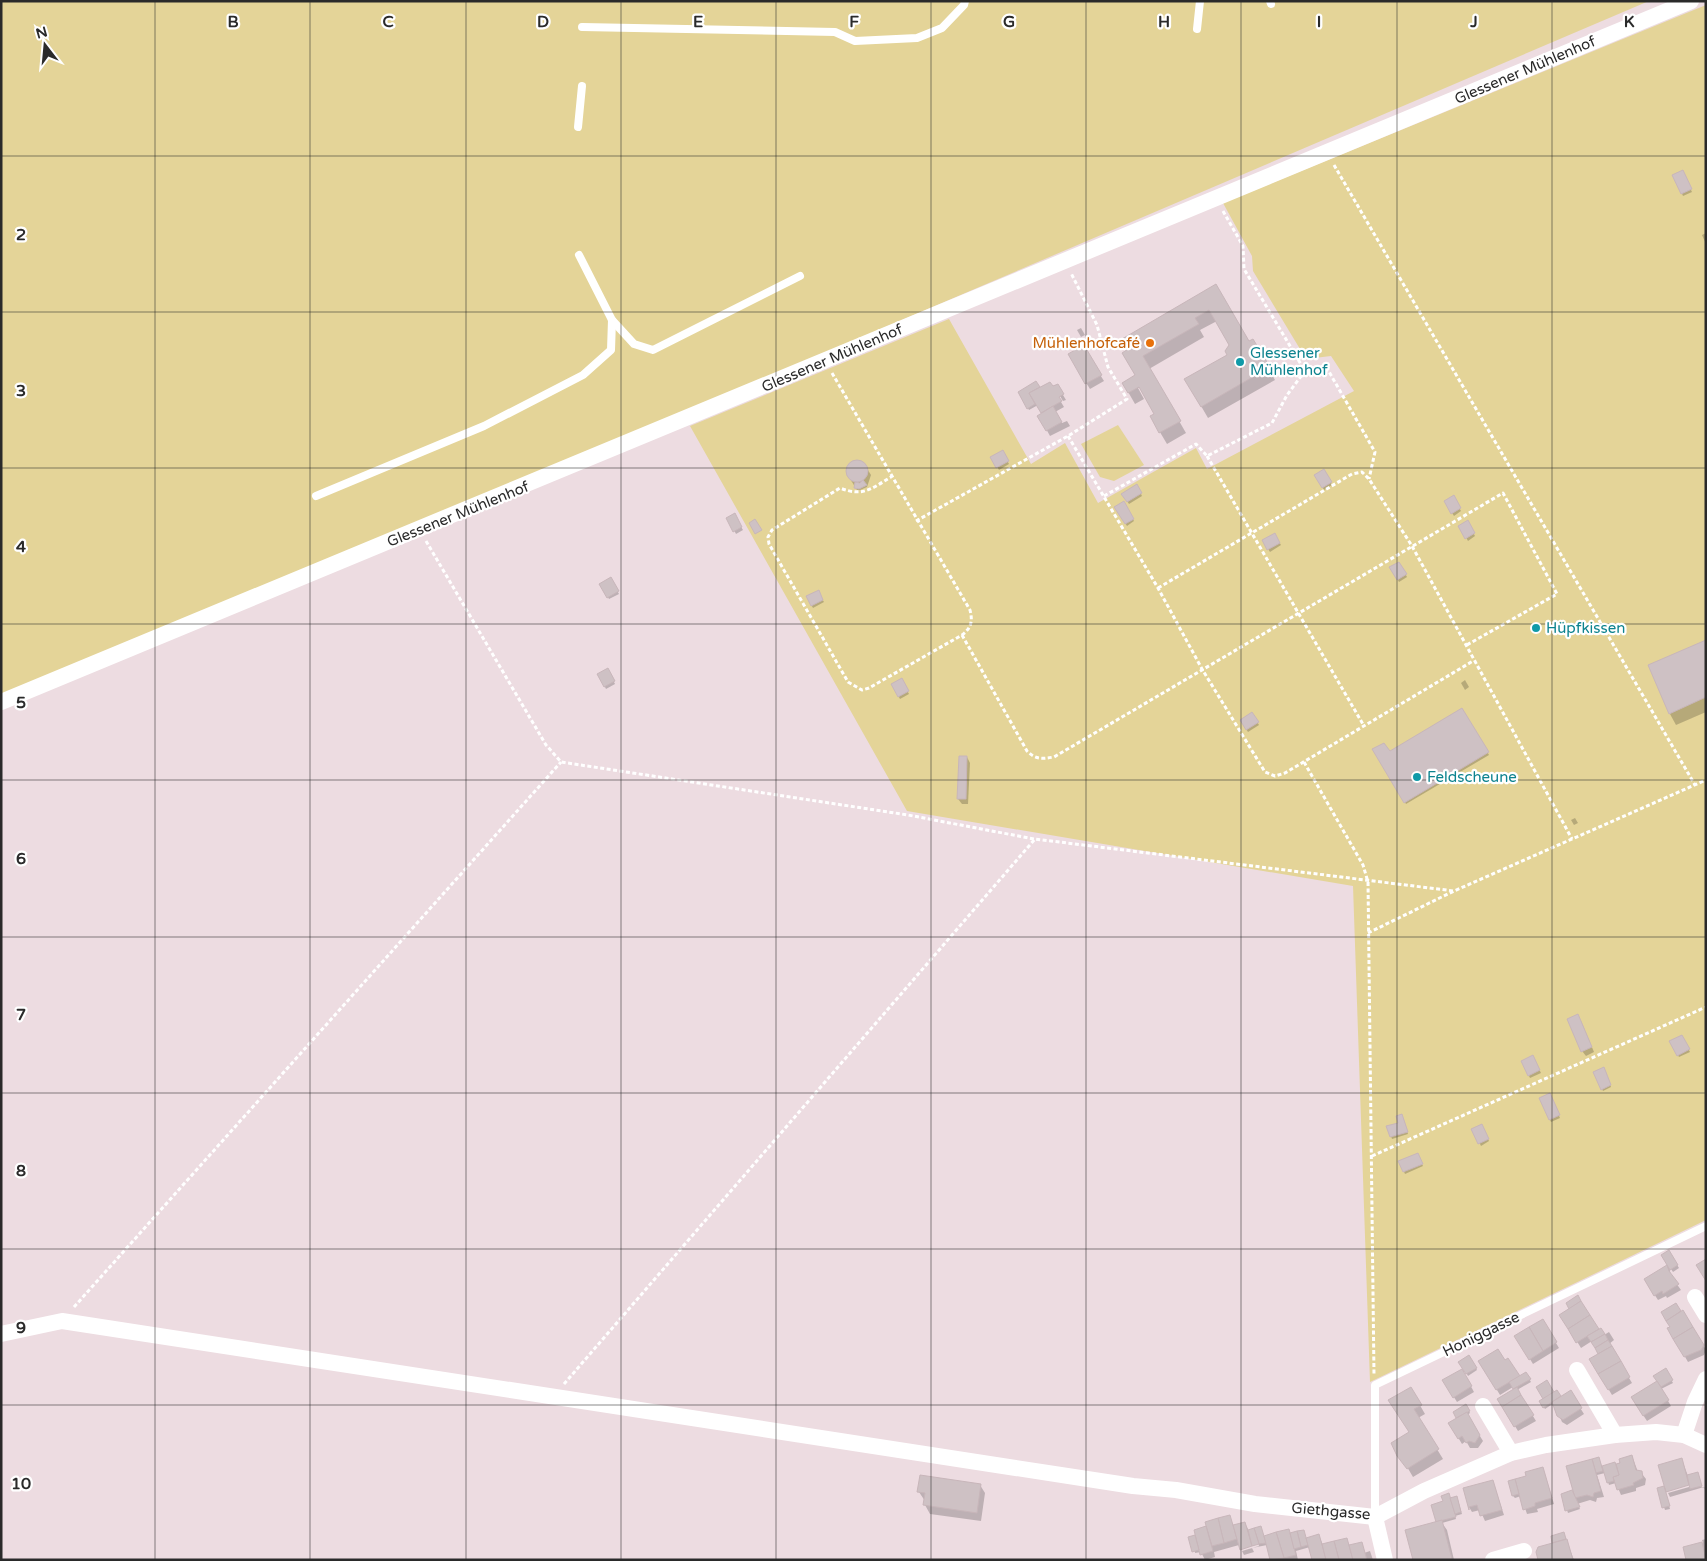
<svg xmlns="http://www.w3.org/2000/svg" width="1707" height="1561" font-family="'Varela Round',sans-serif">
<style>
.green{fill:#e4d498}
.shadow{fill:#0003}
.building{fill:#cec1c4;stroke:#c8b6ba}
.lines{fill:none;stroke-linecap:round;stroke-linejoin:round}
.path{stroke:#fff;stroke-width:3;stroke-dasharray:4 2.5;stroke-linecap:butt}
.lane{stroke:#fff;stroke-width:8}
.street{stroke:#fff;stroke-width:16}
.grid{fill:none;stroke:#2a2a2a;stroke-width:1;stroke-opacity:0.55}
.food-dot{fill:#e8710a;stroke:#fff;stroke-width:2}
.culture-dot{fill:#0f9aa8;stroke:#fff;stroke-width:2}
.labels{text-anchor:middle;stroke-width:4.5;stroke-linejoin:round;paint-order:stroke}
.street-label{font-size:15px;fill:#2a2a2a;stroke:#fff}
.food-label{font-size:15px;fill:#c56008;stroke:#fff;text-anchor:end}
.culture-label{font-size:15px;fill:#0d838f;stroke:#fff;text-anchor:start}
.grid-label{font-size:16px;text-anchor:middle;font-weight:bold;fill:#2a2a2a;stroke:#fff;stroke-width:4.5;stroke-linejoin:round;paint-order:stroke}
</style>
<rect width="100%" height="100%" fill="#eddce1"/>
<!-- green -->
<g class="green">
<polygon points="1,1 1649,1 684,413 1,697"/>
<polygon points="1706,5 1706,1220 1370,1382 1353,886 907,811 690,426 949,319 1031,464 1065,443 1098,503 1196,448 1207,469 1354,391 1331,356 1306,359 1253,271 1252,256 1223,203"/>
<polygon points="1118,425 1144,465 1114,481 1100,477 1081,444"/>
</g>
<!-- shadow -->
<g class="shadow">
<polygon points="1682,172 1692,192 1683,196 1674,176"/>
<polygon points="1706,233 1706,244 1702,235"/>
<polygon points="1216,286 1249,342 1253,340 1275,380 1208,418 1186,380 1229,355 1231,345 1217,321 1200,330 1204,337 1149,369 1186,433 1167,444 1151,417 1156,414 1141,388 1138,388 1144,399 1135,404 1123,383 1136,376 1123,354"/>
<polygon points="1081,328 1085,335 1081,337 1077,330"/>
<polygon points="1083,347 1104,381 1090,389 1069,355"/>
<polygon points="1036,383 1039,389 1057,385 1066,400 1063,401 1057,391 1055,392 1064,407 1055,412 1062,423 1067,421 1070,426 1050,436 1039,416 1043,414 1038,405 1029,410 1019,393"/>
<polygon points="1002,452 1009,464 999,470 992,458"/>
<polygon points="855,461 863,462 871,475 867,487 860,490 857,490 847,474 848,466"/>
<polygon points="1324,471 1332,485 1324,490 1316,475"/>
<polygon points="1137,486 1142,496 1129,504 1123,494"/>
<polygon points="1453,497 1461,511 1454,516 1445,502"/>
<polygon points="1123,503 1134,521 1127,526 1116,508"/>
<polygon points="734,515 743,530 736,534 728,518"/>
<polygon points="1467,522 1475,536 1468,541 1460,527"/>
<polygon points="1274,534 1281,545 1270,552 1263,541"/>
<polygon points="1399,563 1407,577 1399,582 1391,568"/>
<polygon points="611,579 619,594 609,599 601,584"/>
<polygon points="818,592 824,602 813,608 807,597"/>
<polygon points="1706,642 1706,712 1676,725 1670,714"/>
<polygon points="608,670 615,684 606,689 599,675"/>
<polygon points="901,680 909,694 900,699 892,684"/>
<polygon points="1465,680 1469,687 1465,690 1461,683"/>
<polygon points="1462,709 1489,755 1406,804 1374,750 1389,753"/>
<polygon points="1252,714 1259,725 1248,732 1241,721"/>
<polygon points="967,757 970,763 968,804 962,804 958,799"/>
<polygon points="1575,818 1578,823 1574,825 1571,820"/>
<polygon points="1581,1021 1594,1052 1586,1056 1582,1051"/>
<polygon points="1681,1036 1690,1052 1679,1057 1671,1042"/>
<polygon points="1533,1057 1541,1073 1530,1078 1522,1062"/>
<polygon points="1605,1071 1611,1087 1603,1091 1602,1089"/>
<polygon points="1549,1095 1560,1118 1551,1122 1541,1099"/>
<polygon points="1403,1118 1408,1134 1392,1139 1388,1127 1399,1123"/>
<polygon points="1481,1125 1489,1141 1481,1146 1473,1129"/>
<polygon points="1417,1155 1423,1166 1405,1174 1400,1162"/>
<polygon points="1669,1252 1679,1268 1673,1272 1669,1266 1671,1276 1681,1290 1667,1298 1666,1296 1658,1300 1645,1280 1669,1266"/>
<polygon points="1581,1303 1598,1331 1604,1335 1609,1332 1614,1340 1609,1344 1632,1383 1612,1395 1591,1360 1600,1355 1592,1341 1581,1348 1561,1315"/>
<polygon points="1676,1305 1681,1313 1683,1312 1706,1350 1704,1355 1688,1362 1669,1329 1671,1327 1662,1312"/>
<polygon points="1542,1320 1559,1348 1533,1364 1516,1336"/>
<polygon points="1469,1356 1477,1370 1468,1376 1460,1362"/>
<polygon points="1480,1362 1504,1362 1519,1377 1526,1373 1531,1382 1517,1390 1536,1421 1518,1431 1499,1400 1515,1390 1513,1387 1500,1395"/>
<polygon points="1665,1369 1673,1383 1661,1389 1671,1406 1647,1421 1632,1398 1658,1382"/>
<polygon points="1462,1370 1474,1392 1457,1402 1444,1381"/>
<polygon points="1410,1388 1425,1414 1418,1418 1443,1459 1413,1477 1393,1443 1410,1433"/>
<polygon points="1557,1392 1560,1398 1570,1392 1584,1414 1567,1425 1562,1422 1554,1403 1545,1409 1540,1402"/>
<polygon points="1466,1406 1470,1413 1467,1415 1483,1441 1478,1448 1470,1448 1466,1441 1462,1444 1450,1424 1458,1419 1454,1413"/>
<polygon points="1632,1456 1638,1472 1642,1474 1646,1479 1645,1485 1636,1488 1636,1491 1621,1495 1616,1483 1609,1485 1605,1473 1597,1475 1604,1497 1597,1498 1596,1502 1590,1500 1577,1504 1580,1509 1568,1513 1567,1510 1575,1497 1567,1467 1599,1459 1602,1467 1615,1465"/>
<polygon points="1682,1460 1688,1476 1699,1476 1702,1488 1706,1487 1706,1492 1704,1487 1670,1497 1668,1493 1696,1485 1695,1482 1665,1490 1670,1509 1665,1510 1658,1489 1666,1487"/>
<polygon points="1543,1468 1554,1504 1537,1509 1538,1512 1527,1514 1521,1496 1515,1498 1513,1496 1510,1482 1528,1477"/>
<polygon points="1493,1482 1504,1515 1485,1521 1480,1510 1472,1512 1469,1507"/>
<polygon points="980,1485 985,1493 981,1521 930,1514 925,1505 925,1501 919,1492"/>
<polygon points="1450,1499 1458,1500 1462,1514 1455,1516 1456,1519 1442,1523 1447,1530 1454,1560 1414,1560 1437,1523 1444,1502"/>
<polygon points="1229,1516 1234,1527 1245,1523 1249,1531 1264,1537 1288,1530 1291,1535 1306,1540 1319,1536 1323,1545 1346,1539 1350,1546 1362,1543 1364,1553 1370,1551 1373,1560 1314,1560 1310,1547 1296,1551 1298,1560 1271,1560 1267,1545 1252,1548 1254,1552 1244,1555 1242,1551 1259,1546 1258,1543 1241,1549 1239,1545 1214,1552 1215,1557 1205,1560 1201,1552 1195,1553 1194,1536 1198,1542 1195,1531"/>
<polygon points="1564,1534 1574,1560 1539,1560 1554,1544 1552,1537"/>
<polygon points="1706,1539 1706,1560 1685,1548 1703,1543 1702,1540"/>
</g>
<!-- building -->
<g class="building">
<polygon points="1683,170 1692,189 1681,194 1672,175"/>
<polygon points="1216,284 1249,341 1253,339 1270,367 1201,407 1184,379 1227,355 1225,351 1229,345 1209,310 1195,318 1199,324 1143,356 1181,421 1159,433 1150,416 1154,414 1139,387 1128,393 1122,383 1135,375 1122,353 1128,349 1122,339"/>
<polygon points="1084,345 1102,375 1085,384 1068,354"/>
<polygon points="1036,381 1040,387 1029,393 1035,404 1027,409 1018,392"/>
<polygon points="1050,382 1053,386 1058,384 1064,394 1059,397 1062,401 1041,413 1029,393"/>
<polygon points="1053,406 1062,422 1046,431 1037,416"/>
<polygon points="1003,450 1009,461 996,468 990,457"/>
<circle cx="857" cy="471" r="11"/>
<polygon points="1324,469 1332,482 1322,488 1314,475"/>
<polygon points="863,480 867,485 859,489 854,488 855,482 860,483"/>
<polygon points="1137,484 1142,493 1127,502 1121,494"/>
<polygon points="1454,495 1461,508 1451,514 1444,501"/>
<polygon points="1124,501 1134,519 1125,524 1114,507"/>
<polygon points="735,513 742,527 733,532 726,518"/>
<polygon points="755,519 762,530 755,534 749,523"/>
<polygon points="1468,520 1475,533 1465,539 1458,526"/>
<polygon points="1275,533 1280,543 1267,550 1262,540"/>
<polygon points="1399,562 1407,574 1397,580 1389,567"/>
<polygon points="611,577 619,591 607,598 599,584"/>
<polygon points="819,590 823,600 811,606 806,596"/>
<polygon points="1706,640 1706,697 1669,714 1648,665"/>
<polygon points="608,668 615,681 604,687 597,674"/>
<polygon points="902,678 909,691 898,697 891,684"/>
<polygon points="1462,708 1489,752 1404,803 1372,749 1384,743 1390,751"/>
<polygon points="1252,712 1259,722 1246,730 1240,720"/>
<polygon points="959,756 967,756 966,799 957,799"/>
<polygon points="1578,1014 1592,1047 1581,1052 1567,1019"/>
<polygon points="1682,1035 1690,1049 1677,1056 1669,1041"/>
<polygon points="1533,1055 1540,1070 1528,1076 1521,1061"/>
<polygon points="1604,1067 1611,1085 1601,1090 1593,1072"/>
<polygon points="1550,1093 1560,1115 1549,1120 1539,1098"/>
<polygon points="1402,1114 1408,1132 1390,1137 1386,1126 1398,1123 1396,1116"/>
<polygon points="1482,1124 1489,1139 1478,1144 1471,1129"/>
<polygon points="1418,1153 1423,1164 1403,1172 1398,1161"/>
<polygon points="1669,1250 1678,1265 1670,1270 1661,1255"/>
<polygon points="1706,1259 1706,1281 1696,1265"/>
<polygon points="1667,1265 1669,1271 1679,1284 1663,1294 1662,1291 1654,1296 1644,1279"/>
<polygon points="1578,1295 1581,1301 1569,1309 1566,1303"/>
<polygon points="1581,1301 1590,1315 1568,1329 1559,1315"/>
<polygon points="1676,1303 1681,1311 1666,1321 1661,1312"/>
<polygon points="1683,1310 1693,1327 1673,1339 1667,1328 1670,1327 1666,1321"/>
<polygon points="1590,1315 1599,1329 1576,1343 1568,1329"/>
<polygon points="1543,1319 1557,1342 1543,1351 1529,1327"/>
<polygon points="1529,1327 1543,1351 1529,1360 1514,1336"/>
<polygon points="1693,1327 1704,1345 1701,1350 1684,1357 1673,1339"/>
<polygon points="1601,1328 1605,1334 1591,1342 1587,1336"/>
<polygon points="1605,1334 1608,1340 1595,1348 1591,1342"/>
<polygon points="1608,1340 1612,1346 1598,1354 1595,1348"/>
<polygon points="1612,1346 1621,1361 1598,1374 1589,1359"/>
<polygon points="1498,1349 1505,1360 1508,1358 1520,1376 1496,1390 1478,1361"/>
<polygon points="1469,1355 1477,1368 1466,1374 1458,1362"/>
<polygon points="1621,1361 1630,1377 1608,1390 1598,1374"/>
<polygon points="1666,1368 1673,1380 1661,1387 1653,1376"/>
<polygon points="1462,1369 1472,1386 1453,1398 1442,1380"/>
<polygon points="1526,1372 1531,1379 1513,1389 1509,1382"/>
<polygon points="1547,1380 1554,1392 1543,1399 1536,1387"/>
<polygon points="1657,1381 1669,1400 1643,1416 1631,1397"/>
<polygon points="1411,1387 1422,1405 1414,1409 1439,1449 1407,1469 1397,1456 1391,1443 1409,1432 1388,1400"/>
<polygon points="1517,1387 1521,1395 1502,1407 1497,1399"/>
<polygon points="1557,1390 1561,1396 1543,1408 1539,1401"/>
<polygon points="1571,1390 1582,1408 1563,1420 1557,1416 1552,1402"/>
<polygon points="1521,1395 1534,1415 1514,1427 1502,1407"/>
<polygon points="1466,1404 1470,1411 1456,1418 1453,1412"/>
<polygon points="1467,1412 1480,1435 1475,1443 1469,1441 1466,1443 1462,1436 1458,1439 1448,1423"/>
<polygon points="1632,1455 1636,1470 1642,1471 1643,1478 1633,1483 1634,1485 1617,1490 1613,1477 1619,1475 1616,1464 1620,1463 1619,1459"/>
<polygon points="1599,1457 1603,1471 1596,1473 1592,1459"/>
<polygon points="1682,1458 1689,1485 1666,1492 1658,1465"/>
<polygon points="1592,1459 1601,1491 1594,1493 1593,1497 1587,1495 1575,1498 1566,1466"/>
<polygon points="1615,1462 1619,1475 1613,1477 1614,1481 1607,1483 1602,1466"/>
<polygon points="1543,1467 1552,1498 1535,1503 1535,1506 1523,1510 1515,1479 1526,1476 1525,1472"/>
<polygon points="1698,1472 1702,1486 1690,1489 1687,1475"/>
<polygon points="920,1475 981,1484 977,1513 923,1505 925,1493 917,1492"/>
<polygon points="1515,1479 1519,1494 1512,1496 1508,1481"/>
<polygon points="1493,1480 1502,1510 1480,1516 1477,1505 1469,1507 1469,1510 1463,1488"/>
<polygon points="1664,1486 1670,1506 1662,1508 1657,1488"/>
<polygon points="1572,1490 1580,1507 1565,1511 1561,1494"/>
<polygon points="1449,1493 1456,1517 1436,1522 1431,1505 1443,1501 1441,1496"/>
<polygon points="1457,1496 1461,1512 1455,1514 1450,1498"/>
<polygon points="1230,1515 1237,1539 1224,1543 1218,1518"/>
<polygon points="1218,1518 1224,1543 1212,1546 1205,1522"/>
<polygon points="1442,1520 1452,1559 1413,1560 1405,1530"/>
<polygon points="1245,1522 1252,1546 1240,1550 1233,1525"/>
<polygon points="1206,1526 1213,1551 1200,1555 1194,1530"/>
<polygon points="1261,1526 1266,1543 1259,1544 1254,1528"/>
<polygon points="1254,1528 1259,1544 1252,1546 1248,1530"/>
<polygon points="1289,1529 1296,1555 1284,1558 1276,1532"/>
<polygon points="1304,1530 1308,1545 1301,1547 1297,1531"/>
<polygon points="1297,1531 1301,1547 1294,1549 1290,1533"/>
<polygon points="1276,1532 1284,1558 1270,1560 1264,1536"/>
<polygon points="1564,1532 1566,1539 1552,1543 1551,1536"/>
<polygon points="1319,1534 1326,1559 1312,1560 1306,1538"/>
<polygon points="1195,1535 1199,1550 1192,1552 1188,1537"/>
<polygon points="1347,1538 1353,1560 1339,1560 1334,1541"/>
<polygon points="1567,1539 1573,1560 1538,1560 1536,1552 1538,1547"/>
<polygon points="1334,1541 1339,1560 1326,1560 1322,1544"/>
<polygon points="1362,1542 1367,1560 1353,1560 1349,1545"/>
<polygon points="1702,1542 1706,1560 1686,1560 1683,1547"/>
</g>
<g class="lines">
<!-- path -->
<g class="path">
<polyline points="1334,165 1695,785"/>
<polyline points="1223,211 1243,246 1244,269 1305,371"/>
<polyline points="1305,371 1328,370 1375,452 1369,479"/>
<path d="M 832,373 L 970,610 C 973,622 971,628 962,635 L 869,688 L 862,690 L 848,682 L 769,544 L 768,537 L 772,530 L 840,488 C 863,497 871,489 891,477"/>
<polyline points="1068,436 1158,588 1202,669 1265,772 1275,776 1285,773 1473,661"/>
<polyline points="1207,456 1364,726"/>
<polyline points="1104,496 1196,444 1207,456 1272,423 1287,395 1305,371"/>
<polyline points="916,521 1068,436 1127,399 1108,367 1097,325 1071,273"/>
<polyline points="426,541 546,745 561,762 908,815 1034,839"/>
<polyline points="1158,588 1352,474 1362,472 1369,479 1412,546 1572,839"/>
<path d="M 962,635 L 1027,751 C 1036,760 1042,759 1054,757 L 1503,493 L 1557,594 L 1465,646"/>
<polyline points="1304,762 1363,865 1368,882 1374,1375"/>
<polyline points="1368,933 1454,891 1706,780"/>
<polyline points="1372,1156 1706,1007"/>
<polyline points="74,1307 561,762"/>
<polyline points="564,1384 1035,839 1454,891"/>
</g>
<!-- lane -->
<g class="lane">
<polyline points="1270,1 1271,4"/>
<polyline points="582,27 835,32 855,41 917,38 942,28 964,5 965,1"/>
<polyline points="1197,29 1200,1"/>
<polyline points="578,127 582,86"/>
<polyline points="612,320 634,344 653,350 800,276"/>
<polyline points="316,496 484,426 583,375 611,350 612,320 579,255"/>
<polyline points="1375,1517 1375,1385 1706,1226"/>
</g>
<!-- street -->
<g class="street">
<polyline points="1,702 1691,1"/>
<polyline points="1695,1297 1706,1315"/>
<polyline points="1,1334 62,1321 1133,1486 1176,1490 1255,1504 1375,1517 1424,1491 1511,1453 1546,1445 1615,1435 1656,1432 1684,1435 1706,1445"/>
<polyline points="1577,1370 1615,1435"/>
<polyline points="1483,1406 1511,1453"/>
<polyline points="1684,1435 1695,1402 1706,1379"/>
<polyline points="1375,1517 1385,1560"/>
<polyline points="1493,1560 1524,1551"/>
</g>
</g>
<!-- grid -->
<path class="grid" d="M 155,1 L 155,1560M 310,1 L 310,1560M 466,1 L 466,1560M 621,1 L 621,1560M 776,1 L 776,1560M 931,1 L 931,1560M 1086,1 L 1086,1560M 1241,1 L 1241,1560M 1397,1 L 1397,1560M 1552,1 L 1552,1560M 1,156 L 1706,156M 1,312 L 1706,312M 1,468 L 1706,468M 1,624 L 1706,624M 1,780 L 1706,780M 1,937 L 1706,937M 1,1093 L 1706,1093M 1,1249 L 1706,1249M 1,1405 L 1706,1405"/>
<!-- markers -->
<circle class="food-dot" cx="1150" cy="343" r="5"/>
<g class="culture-dot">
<circle cx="1240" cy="362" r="5"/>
<circle cx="1536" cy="628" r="5"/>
<circle cx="1417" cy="777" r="5"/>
</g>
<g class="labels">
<!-- street labels -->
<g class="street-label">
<text transform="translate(1525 70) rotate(-23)" y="5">Glessener Mühlenhof</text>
<text transform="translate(832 358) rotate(-23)" y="5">Glessener Mühlenhof</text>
<text transform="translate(458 514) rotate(-22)" y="5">Glessener Mühlenhof</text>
<text transform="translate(1481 1334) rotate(-26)" y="5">Honiggasse</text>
<text transform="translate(1331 1511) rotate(5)" y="5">Giethgasse</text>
</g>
<!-- food labels -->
<g class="food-label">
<text x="1140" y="348">Mühlenhofcafé</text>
</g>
<!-- culture labels -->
<g class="culture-label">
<text x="1250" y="358">Glessener<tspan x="1250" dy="17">Mühlenhof</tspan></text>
<text x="1546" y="633">Hüpfkissen</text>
<text x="1427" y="782">Feldscheune</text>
</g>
</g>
<g class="grid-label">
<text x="233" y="27">B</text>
<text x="388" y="27">C</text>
<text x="543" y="27">D</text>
<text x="698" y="27">E</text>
<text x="854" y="27">F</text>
<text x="1009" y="27">G</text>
<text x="1164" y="27">H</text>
<text x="1319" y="27">I</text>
<text x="1474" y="27">J</text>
<text x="1629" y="27">K</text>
<text x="21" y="240">2</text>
<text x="21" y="396">3</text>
<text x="21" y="552">4</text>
<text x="21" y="708">5</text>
<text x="21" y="864">6</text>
<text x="21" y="1020">7</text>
<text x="21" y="1176">8</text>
<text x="21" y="1333">9</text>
<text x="21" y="1489">10</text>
</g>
<!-- border -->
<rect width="1707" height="1561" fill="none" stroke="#2a2a2a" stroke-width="5"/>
<!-- north arrow -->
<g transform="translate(45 45) rotate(344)" stroke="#ffffff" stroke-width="4" paint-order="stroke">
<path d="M0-4L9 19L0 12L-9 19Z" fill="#2a2a2a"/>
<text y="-8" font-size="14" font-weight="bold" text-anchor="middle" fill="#2a2a2a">N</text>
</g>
</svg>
